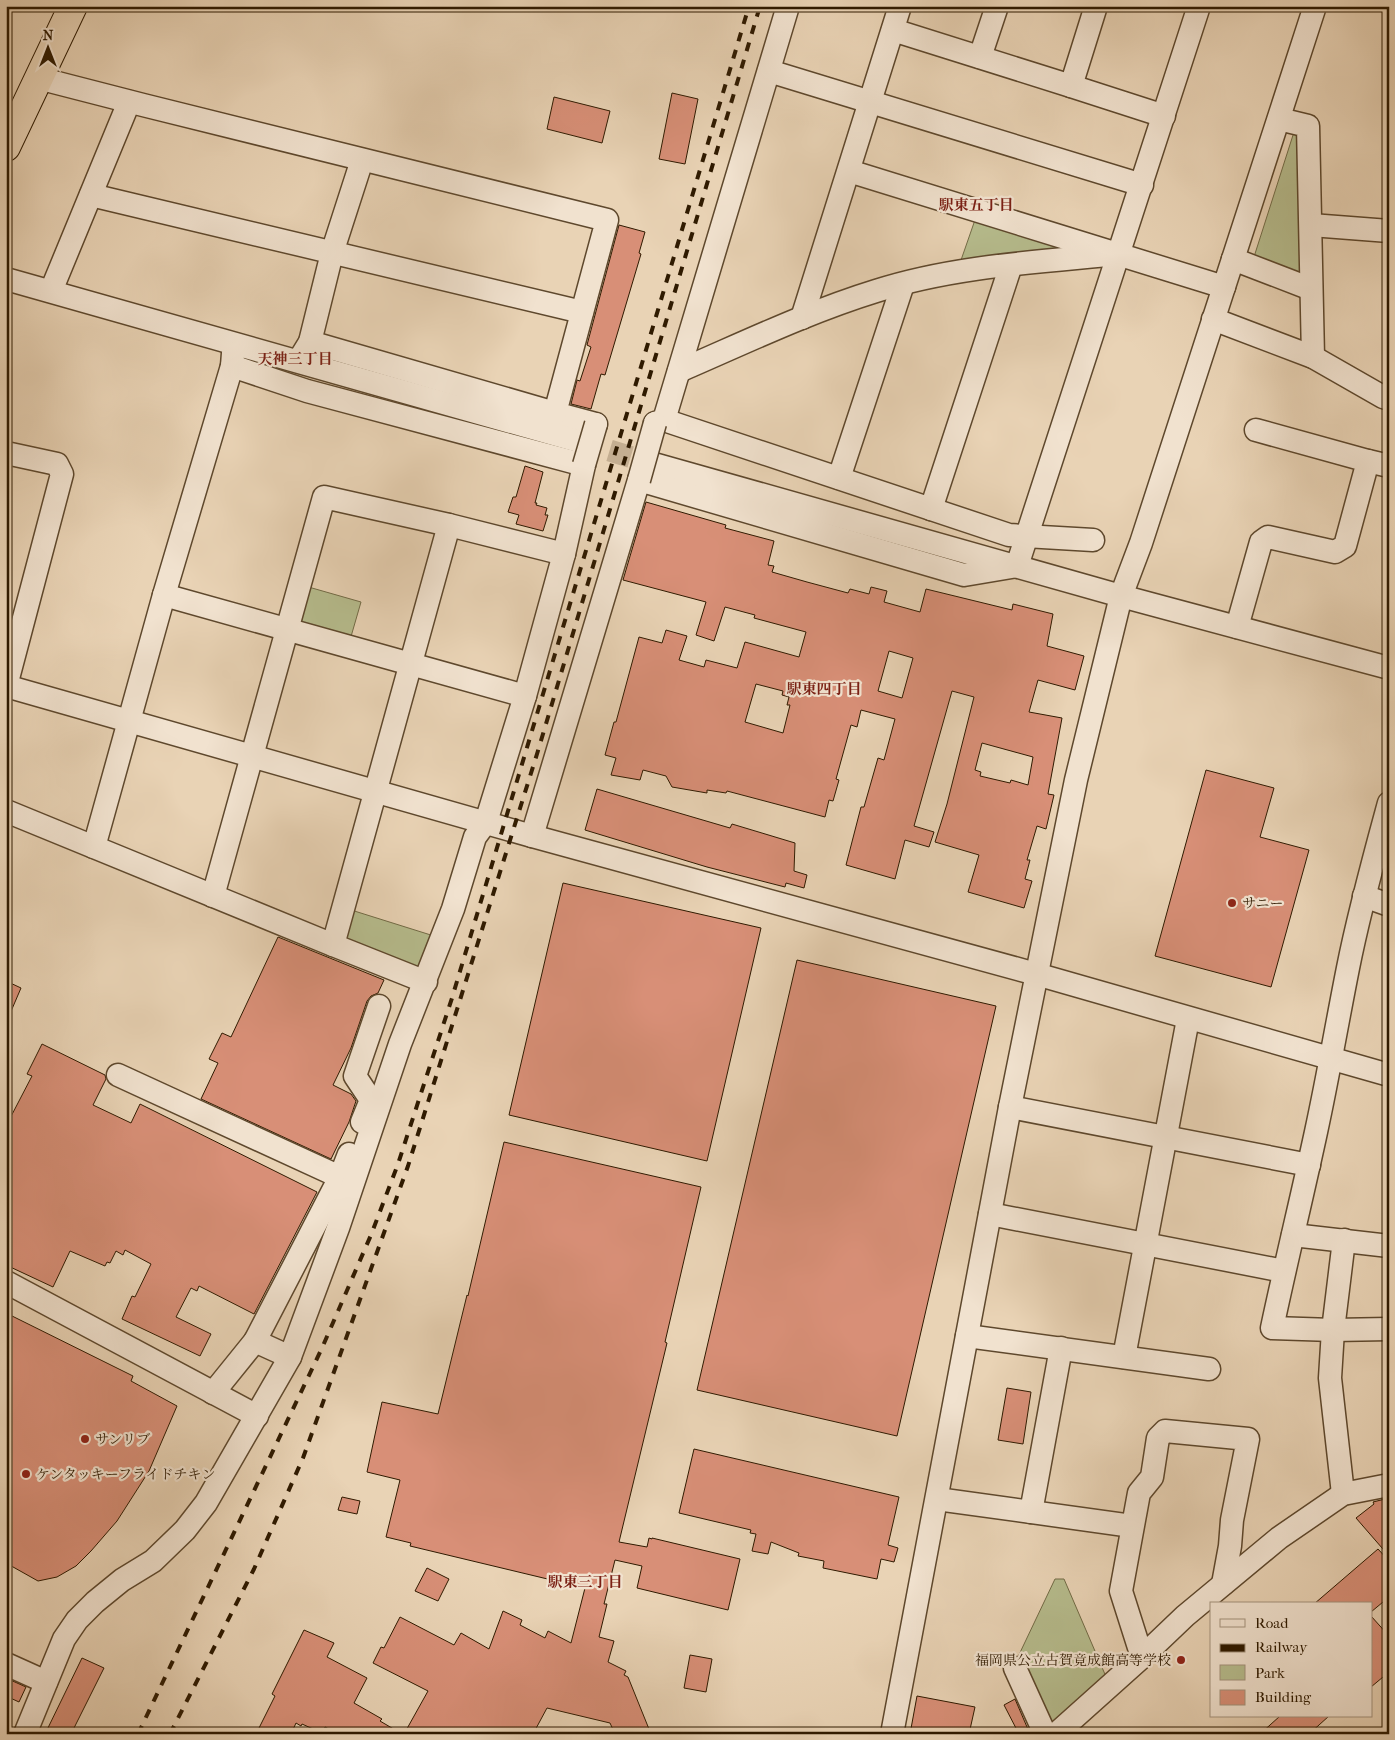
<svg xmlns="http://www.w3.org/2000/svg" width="1395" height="1740" font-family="'IM FELL French Canon','Noto Serif JP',serif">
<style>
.green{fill:#b6bc8d;stroke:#726b46}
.building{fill:#d88f77;stroke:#2f1a00;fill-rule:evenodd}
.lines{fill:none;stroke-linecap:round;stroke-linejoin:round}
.minor-tunnel{stroke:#c4ae91;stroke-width:22;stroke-dasharray:22 11;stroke-linecap:butt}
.minor-casing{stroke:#5e482d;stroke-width:25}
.highway-casing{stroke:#2f1a00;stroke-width:30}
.minor{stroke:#f1e2cf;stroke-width:22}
.highway{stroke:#e9d3b5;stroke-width:28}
.rail{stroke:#2f1a00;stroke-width:4;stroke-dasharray:9 9;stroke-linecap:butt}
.minor-bridge-casing{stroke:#5e482d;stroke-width:25;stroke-linecap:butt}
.minor-bridge{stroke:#f1e2cf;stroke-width:22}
.poi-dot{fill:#8f2418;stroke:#f1e2cf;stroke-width:2}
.labels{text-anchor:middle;stroke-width:4.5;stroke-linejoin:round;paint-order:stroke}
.poi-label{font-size:14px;fill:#2f1a00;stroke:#f1e2cf;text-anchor:start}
.neighbourhood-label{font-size:15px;font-weight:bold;fill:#7a1f14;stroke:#f1e2cf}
</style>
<rect width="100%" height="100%" fill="#e9d3b5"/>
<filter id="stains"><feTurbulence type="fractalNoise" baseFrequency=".004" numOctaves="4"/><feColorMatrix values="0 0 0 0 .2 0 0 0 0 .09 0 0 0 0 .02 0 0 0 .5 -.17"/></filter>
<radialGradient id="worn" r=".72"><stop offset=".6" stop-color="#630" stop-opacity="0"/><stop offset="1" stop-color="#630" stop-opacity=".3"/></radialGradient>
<!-- green -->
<g class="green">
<polygon points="1294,132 1303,133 1305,273 1299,275 1253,260"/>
<polygon points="976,217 1067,249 960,263"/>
<polygon points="305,586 361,602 350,640 294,624"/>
<polygon points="348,909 434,936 423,969 341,941"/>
<polygon points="1055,1579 1064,1579 1107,1679 1048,1729 1016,1661"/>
</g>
<!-- building -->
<g class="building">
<polygon points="672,93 698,99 685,164 659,159"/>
<polygon points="554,97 610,111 602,143 547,129"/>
<polygon points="619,225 645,232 639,253 641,254 605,375 601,374 591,409 571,404 577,380 580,381 591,347 587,345"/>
<polygon points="525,466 543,472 535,503 537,503 536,505 547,508 545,515 548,515 543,531 516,524 519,515 508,512 513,497 516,497"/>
<path d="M 646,502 L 726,525 L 725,528 L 774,541 L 768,565 L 774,566 L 772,572 L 807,582 L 848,593 L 850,589 L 869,594 L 871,587 L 887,591 L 884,602 L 920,612 L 926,589 L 1012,610 L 1013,604 L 1053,614 L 1047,646 L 1084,656 L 1075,690 L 1038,680 L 1029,712 L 1062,718 L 1048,794 L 1054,795 L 1046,829 L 1037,826 L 1027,860 L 1030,860 L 1025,879 L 1032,881 L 1024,908 L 968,892 L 979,855 L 935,842 L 947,804 L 974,697 L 952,691 L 914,826 L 934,832 L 929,847 L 905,840 L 895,879 L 846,865 L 861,807 L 864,807 L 878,758 L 884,760 L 895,719 L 861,710 L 857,727 L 851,725 L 836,779 L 839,780 L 833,801 L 829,800 L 825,817 L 727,791 L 726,793 L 707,790 L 707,793 L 672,787 L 666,776 L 643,770 L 640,780 L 611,775 L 616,758 L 605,755 L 614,722 L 616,722 L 639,637 L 662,643 L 666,630 L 687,636 L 679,660 L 704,667 L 706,660 L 737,668 L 745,642 L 799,657 L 806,632 L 754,618 L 755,615 L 725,607 L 714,641 L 696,635 L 706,602 L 623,580 ZM 889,651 L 913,658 L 902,698 L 878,691 ZM 756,684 L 783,691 L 782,695 L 789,697 L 787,705 L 790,705 L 783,733 L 745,722 ZM 982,743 L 1033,757 L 1028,785 L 1011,780 L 1010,783 L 980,776 L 981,772 L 975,770 Z"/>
<polygon points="1206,770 1274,788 1260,837 1309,850 1271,987 1155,956"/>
<polygon points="597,789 730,828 732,824 795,843 794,871 807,875 804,888 786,883 785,887 707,867 585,830"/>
<polygon points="563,883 761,928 707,1161 509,1115"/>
<polygon points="278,937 384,980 378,993 371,996 367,1001 351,1048 333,1085 351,1094 356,1101 349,1122 331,1159 201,1099 218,1063 209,1059 222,1033 231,1037"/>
<polygon points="797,960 996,1006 897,1436 697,1390"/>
<polygon points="6,981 21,988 6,1023"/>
<polygon points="42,1044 105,1075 106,1079 93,1105 131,1123 140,1104 317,1192 254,1314 199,1286 197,1291 191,1288 176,1317 211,1334 200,1356 122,1319 132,1296 135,1297 151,1264 125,1250 123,1255 116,1251 110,1263 107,1262 105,1266 70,1251 53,1287 6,1265 6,1126 32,1076 27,1074"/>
<polygon points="504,1142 701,1187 665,1342 667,1343 619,1542 647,1547 649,1538 652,1539 652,1538 740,1559 728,1610 637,1588 642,1566 615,1560 604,1604 607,1604 599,1637 614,1641 608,1662 626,1671 624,1675 628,1677 651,1734 615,1734 610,1723 547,1708 533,1734 404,1734 428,1691 373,1663 381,1647 384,1648 400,1617 454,1645 461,1633 489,1649 503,1611 522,1620 520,1625 545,1638 548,1631 571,1643 585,1588 410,1546 411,1543 386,1537 400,1480 367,1472 382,1402 438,1414 467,1295 468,1296"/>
<polygon points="6,1313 133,1376 131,1381 177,1406 149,1471 117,1521 91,1551 76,1566 57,1577 38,1581 6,1563"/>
<polygon points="1007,1388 1031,1392 1023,1444 998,1440"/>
<polygon points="694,1449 899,1497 888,1545 898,1548 894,1562 881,1559 877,1579 823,1568 824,1561 798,1556 799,1553 771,1542 768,1554 752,1551 756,1534 750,1533 751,1530 679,1513"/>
<polygon points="342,1497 360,1501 357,1514 338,1510"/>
<polygon points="1389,1498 1389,1556 1356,1518 1374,1504 1373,1502"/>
<polygon points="1378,1549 1389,1561 1389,1597 1371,1612 1371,1604 1314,1604"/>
<polygon points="427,1568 449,1579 438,1601 415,1591"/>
<polygon points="1371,1616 1389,1636 1389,1672 1371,1687"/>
<polygon points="304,1630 334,1643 327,1657 367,1678 354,1703 382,1719 380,1721 402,1734 338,1734 325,1727 322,1733 302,1724 301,1726 296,1723 291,1734 256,1734 275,1696 272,1694"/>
<polygon points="690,1655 712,1659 706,1692 684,1688"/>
<polygon points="82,1658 104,1668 71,1734 45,1734"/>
<polygon points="6,1678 26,1687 19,1702 6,1696"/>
<polygon points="917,1696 975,1707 969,1734 910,1734"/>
<polygon points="1015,1699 1030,1734 1019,1734 1004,1705"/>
<polygon points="1280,1716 1329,1716 1309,1734 1260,1734"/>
</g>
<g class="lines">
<!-- minor-tunnel -->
<polyline class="minor-tunnel" points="578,441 654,464"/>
<defs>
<g id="minor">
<polyline points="893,30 1071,86 1096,6"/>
<polyline points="980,57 997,6"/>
<polyline points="769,71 1142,185"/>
<polyline points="38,78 143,105 607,220 555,413 596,424"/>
<polyline points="1071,86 1164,116"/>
<polyline points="1279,119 1308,126 1313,357"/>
<polyline points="849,171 1224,287"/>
<polyline points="91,195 582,312"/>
<polyline points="1311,225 1389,231"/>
<polyline points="1233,259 1311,289"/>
<polyline points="6,279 578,441"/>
<polyline points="51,291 129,102"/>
<polyline points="802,318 900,6"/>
<polyline points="1213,319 1313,357 1383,397 1389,399"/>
<polyline points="310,342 555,413"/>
<polyline points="302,355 310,342 332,253 362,160"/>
<path d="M 679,371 C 744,343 808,312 876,291 C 954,266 1038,262 1119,254"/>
<polyline points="664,420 1009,535 1093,540"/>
<polyline points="655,423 664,420 788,6"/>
<polyline points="6,453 57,464 62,474 6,686"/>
<polyline points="1368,461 1389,466"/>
<polyline points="654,464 1121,596 1389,668"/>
<polyline points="839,478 903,284"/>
<polyline points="931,509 1011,265"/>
<polyline points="164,595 525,696"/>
<polyline points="1237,627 1261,542 1268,537 1335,552 1345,546 1368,461 1256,430"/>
<polyline points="6,686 532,836 1036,974 1389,1075"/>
<path d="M 1389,803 C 1374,858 1359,912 1348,968 C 1337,1023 1328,1077 1316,1132 C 1302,1197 1286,1262 1272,1328 L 1333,1330 L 1389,1329"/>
<polyline points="6,811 333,945 449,525"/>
<polyline points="532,836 639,480 964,575 1017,566 1199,6"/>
<polyline points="94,847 164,595 232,366 233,353"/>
<polyline points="213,896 324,497 449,525 564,554 584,465 307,391 232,366"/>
<polyline points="1364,896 1389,905"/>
<polyline points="333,945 426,982"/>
<polyline points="118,1075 340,1177"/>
<polyline points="1010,1107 1309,1165"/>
<polyline points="362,1122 371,1100 355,1076 379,1006"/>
<polyline points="990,1214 1284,1271"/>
<polyline points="1293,1235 1389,1246"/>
<polyline points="6,1282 257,1416"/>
<polyline points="967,1336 1209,1369"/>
<polyline points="255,1341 290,1357"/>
<polyline points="1124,1357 1188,1019"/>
<polyline points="213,1393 255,1341 340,1177 349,1154"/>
<polyline points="1343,1494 1330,1378 1333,1330 1344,1240"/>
<polyline points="937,1499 1132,1526"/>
<polyline points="1031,1512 1061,1348"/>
<polyline points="1142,1657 1121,1591 1139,1493 1152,1477 1158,1438 1165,1431 1248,1439 1232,1520 1230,1546 1223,1584"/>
<polyline points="6,1664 46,1682"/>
<polyline points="1015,1668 1045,1734"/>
<polyline points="25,1734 64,1639 77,1620 95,1602 122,1580 153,1561 185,1530 206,1503 290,1357 338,1228 400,1044 453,909 475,837 486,822 525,696 564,554"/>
<polyline points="892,1734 1010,1107 1076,780 1121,596 1141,543 1315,6"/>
<polyline points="1056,1734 1142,1657 1185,1616 1279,1538 1343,1494 1389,1485"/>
</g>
<polyline id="highway" points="6,147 73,6"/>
</defs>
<!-- minor casing -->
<use href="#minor" class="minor-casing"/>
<!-- highway casing -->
<use href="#highway" class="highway-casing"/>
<!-- minor -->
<use href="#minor" class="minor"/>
<!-- highway -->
<use href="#highway" class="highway"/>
<!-- rail -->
<g class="rail">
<polyline points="138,1734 322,1348 371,1235 398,1164 452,998 749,6"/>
<polyline points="170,1734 254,1569 303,1458 408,1166 537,754 760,6"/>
</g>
<defs>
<g id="minor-bridge">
<polyline points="584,465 596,424"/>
<polyline points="639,480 655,423"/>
</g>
</defs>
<!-- minor-bridge casing -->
<use href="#minor-bridge" class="minor-bridge-casing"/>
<!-- minor-bridge -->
<use href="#minor-bridge" class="minor-bridge"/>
</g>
<!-- markers -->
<g class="poi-dot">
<circle cx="1232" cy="903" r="5"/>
<circle cx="85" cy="1439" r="5"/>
<circle cx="26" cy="1474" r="5"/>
<circle cx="1181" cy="1660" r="5"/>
</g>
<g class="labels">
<!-- poi labels -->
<g class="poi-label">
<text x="1242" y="908">サニー</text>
<text x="95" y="1444">サンリブ</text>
<text x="36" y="1479">ケンタッキーフライドチキン</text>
<text x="1171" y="1665" text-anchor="end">福岡県公立古賀竟成館高等学校</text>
</g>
<!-- neighbourhood labels -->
<g class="neighbourhood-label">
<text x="976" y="210">駅東五丁目</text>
<text x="295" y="364">天神三丁目</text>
<text x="824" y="694">駅東四丁目</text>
<text x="585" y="1587">駅東三丁目</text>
</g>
</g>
<!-- margin -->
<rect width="1395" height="1740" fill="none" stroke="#e9d3b5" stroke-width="25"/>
<rect x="8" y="8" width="1380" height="1725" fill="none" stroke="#2f1a00" stroke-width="2.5"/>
<rect x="12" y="12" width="1370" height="1715" fill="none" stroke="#2f1a00"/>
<!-- legend -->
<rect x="1210" y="1602" width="162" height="115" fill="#f1e2cf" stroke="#a3927c"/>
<rect x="1220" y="1619" width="25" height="8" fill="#f1e2cf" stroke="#a3927c"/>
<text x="1255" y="1628" font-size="15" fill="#2f1a00">Road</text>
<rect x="1220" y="1644" width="25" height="8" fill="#2f1a00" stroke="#a3927c"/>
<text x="1255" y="1652" font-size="15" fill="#2f1a00">Railway</text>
<rect x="1220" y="1665" width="25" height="15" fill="#b6bc8d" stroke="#a3927c"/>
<text x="1255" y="1678" font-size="15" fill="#2f1a00">Park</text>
<rect x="1220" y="1690" width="25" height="15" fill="#d88f77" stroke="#a3927c"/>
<text x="1255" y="1702" font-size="15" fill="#2f1a00">Building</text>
<!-- north arrow -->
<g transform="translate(48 48)" stroke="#f1e2cf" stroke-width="4" paint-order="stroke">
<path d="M0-4L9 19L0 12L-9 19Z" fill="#2f1a00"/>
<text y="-8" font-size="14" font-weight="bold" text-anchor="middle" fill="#2f1a00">N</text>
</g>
<rect width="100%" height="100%" filter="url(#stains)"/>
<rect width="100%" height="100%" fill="url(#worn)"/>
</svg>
